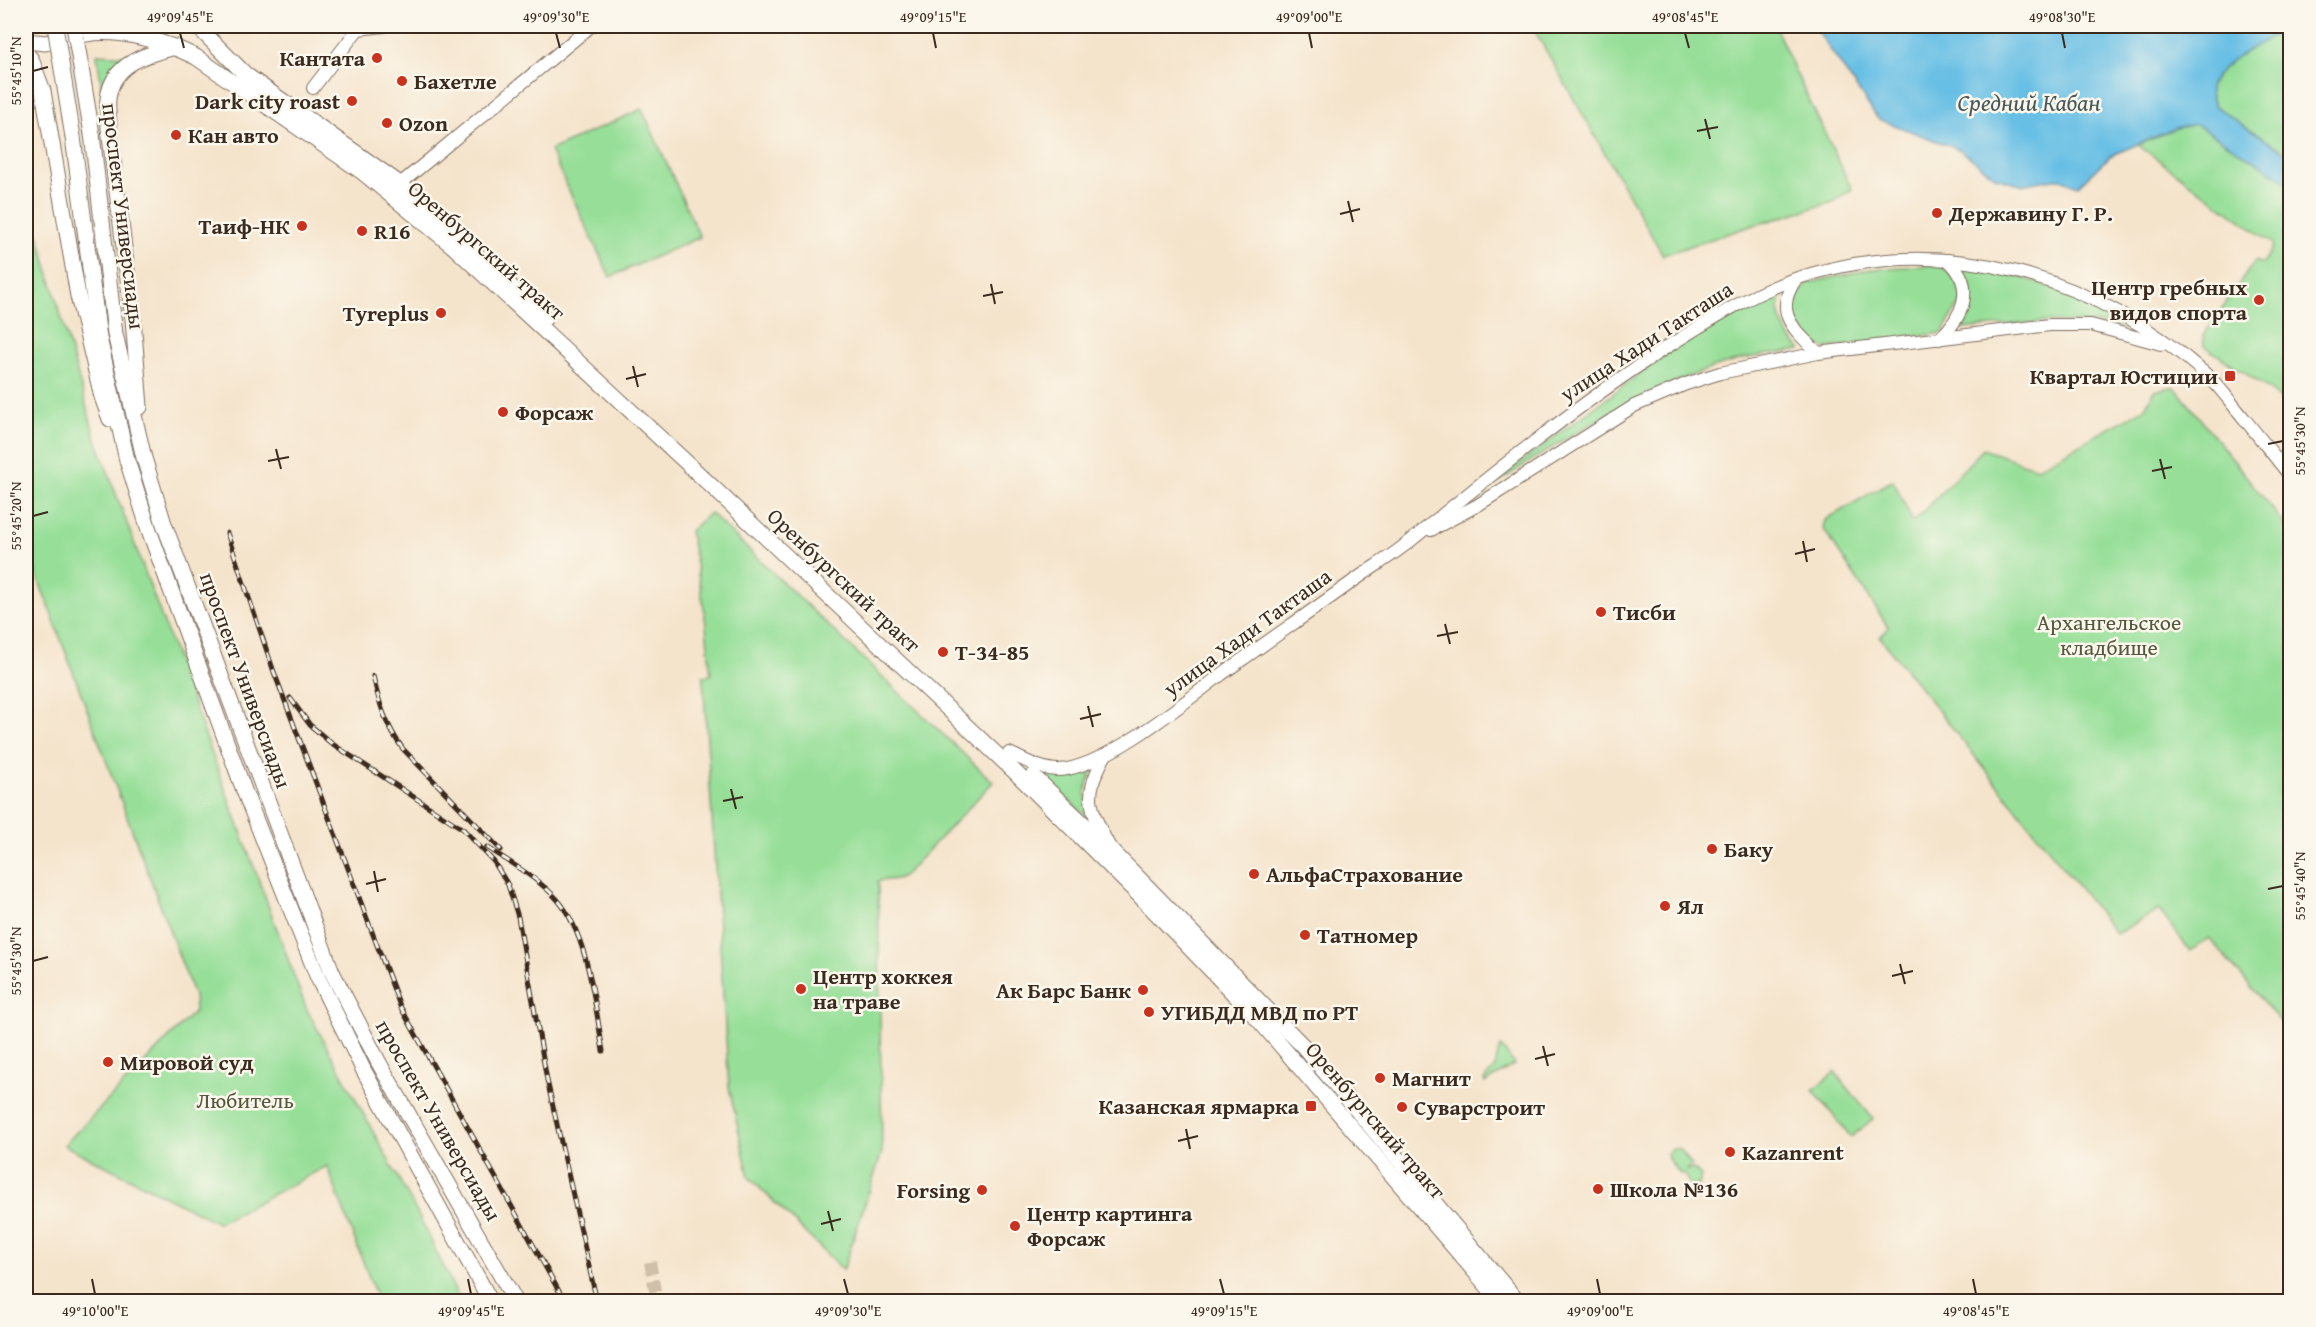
<svg xmlns="http://www.w3.org/2000/svg" width="2316" height="1327" font-family="'Gentium Book Plus',serif">
<style>
.green{fill:#97df99;stroke:#69845c;stroke-width:1.5}
.water{fill:#67bfe5;stroke:#517482;stroke-width:1.5}
.lines{fill:none;stroke-linecap:round;stroke-linejoin:round}
.minor-tunnel{stroke:#d0bfa9;stroke-width:12;stroke-dasharray:12 6;stroke-linecap:butt}
.minor-casing{stroke:#7c6b5b;stroke-width:14}
.major-casing{stroke:#7c6b5b;stroke-width:17}
.minor{stroke:#fff;stroke-width:12}
.major{stroke:#fff;stroke-width:15}
.rail-casing{stroke:#3b2a1e;stroke-width:5}
.rail{stroke:#fbf7ec;stroke-width:3;stroke-dasharray:9;stroke-linecap:butt}
.major-bridge-casing{stroke:#7c6b5b;stroke-width:17;stroke-linecap:butt}
.major-bridge{stroke:#fff;stroke-width:15}
.ticks{fill:none;stroke:#3b2a1e;stroke-width:2}
.poi-dot{fill:#c8321e;stroke:#fbf7ec;stroke-width:2}
.labels{text-anchor:middle;stroke-width:5;stroke-linejoin:round;paint-order:stroke}
.poi-label{font-size:22px;font-weight:bold;fill:#3b2a1e;stroke:#fbf7ec;text-anchor:start}
.street-label{font-size:22px;fill:#3b2a1e;stroke:#fbf7ec}
.park-label{font-size:22px;fill:#52573d;stroke:#fbf7ec}
.water-label{font-size:24px;font-style:italic;fill:#48575a;stroke:#fbf7ec}
.neatline{fill:none;stroke:#3b2a1e;stroke-width:2}
.ticks-label{font-size:15px;text-anchor:middle;fill:#3b2a1e}
</style>
<rect width="100%" height="100%" fill="#fbf7ec"/>
<filter id="ink" filterUnits="userSpaceOnUse"><feTurbulence type="fractalNoise" baseFrequency=".0167" numOctaves="2"/><feDisplacementMap in="SourceGraphic" scale="12" xChannelSelector="R" yChannelSelector="G"/><feConvolveMatrix kernelMatrix="1 2 1 2 8 2 1 2 1" color-interpolation-filters="sRGB"/></filter>
<filter id="wash" filterUnits="userSpaceOnUse"><feTurbulence type="fractalNoise" baseFrequency=".008" numOctaves="4" result="noise"/><feDisplacementMap in="SourceGraphic" scale="24" xChannelSelector="R" yChannelSelector="G"/><feGaussianBlur stdDeviation="1.35" result="paint"/><feColorMatrix in="noise" values="0 0 0 0 0 0 0 0 0 0 0 0 0 0 0 0 0 1.4 0 .05"/><feComposite in="paint" operator="in"/></filter>
<g filter="url(#wash)">
<rect width="100%" height="100%" fill="#f5e4cc"/>
<!-- green -->
<g class="green">
<polygon points="1532,26 1775,26 1794,69 1852,189 1833,202 1745,228 1663,255"/>
<path d="M 2290,27 L 2290,156 L 2215,106 C 2212,100 2209,95 2210,88 C 2215,67 2270,32 2290,27 Z"/>
<polygon points="97,54 133,56 104,85 102,90"/>
<polygon points="642,109 700,237 610,277 550,150"/>
<polygon points="2196,124 2279,176 2290,187 2290,407 2269,389 2204,346 2203,336 2255,261 2262,264 2271,251 2273,244 2138,145 2176,128"/>
<polygon points="26,191 95,437 306,1008 419,1216 460,1301 378,1301 327,1166 218,1223 64,1145 195,1011 194,996 26,546"/>
<path d="M 1937,265 C 1954,271 1958,285 1962,300 L 1942,333 L 1826,348 C 1816,346 1813,342 1806,334 C 1789,315 1791,302 1808,283 L 1871,269 Z"/>
<path d="M 1961,267 L 2016,276 L 2077,295 L 2142,332 C 2079,315 2025,323 1962,329 C 1977,309 1976,287 1961,267 Z"/>
<path d="M 1785,291 C 1770,309 1787,336 1801,350 C 1776,353 1749,356 1725,364 C 1618,396 1527,464 1435,524 C 1491,484 1546,443 1602,402 C 1658,360 1718,313 1785,291 Z"/>
<polygon points="2174,386 2290,531 2290,1033 2209,938 2190,951 2159,910 2116,934 1880,637 1889,628 1823,528 1825,520 1893,480 1913,522 1983,449 2037,468 2144,409 2155,391"/>
<polygon points="710,513 993,782 905,875 897,879 878,881 882,1152 843,1270 749,1177 729,1087 703,676 711,675 704,607 690,531"/>
<path d="M 1099,760 C 1082,791 1082,793 1096,825 L 1039,773 C 1065,779 1076,772 1099,760 Z"/>
<polygon points="1500,1046 1515,1064 1485,1083 1484,1080 1495,1067"/>
<polygon points="1835,1072 1873,1119 1851,1137 1813,1090"/>
<polygon points="1673,1148 1679,1149 1692,1165 1686,1170 1694,1169 1701,1176 1699,1185 1690,1185 1684,1174 1681,1175 1668,1159 1667,1153"/>
</g>
<!-- water -->
<path class="water" d="M 1814,26 L 2290,26 C 2273,39 2208,64 2210,93 C 2210,97 2213,102 2215,106 L 2290,156 L 2290,187 L 2279,176 L 2196,124 L 2176,128 L 2110,156 L 2078,186 L 2061,179 L 2053,179 L 2021,185 L 1996,177 L 1960,150 L 1878,119 Z"/>
</g>
<g filter="url(#ink)">
<g class="lines">
<!-- minor-tunnel -->
<polyline class="minor-tunnel" points="650,1262 657,1302"/>
<defs>
<g id="minor">
<polyline points="313,88 358,29 384,26"/>
<polyline points="400,184 591,26"/>
<path d="M 1796,279 C 1772,313 1795,330 1818,353"/>
<path d="M 1939,339 C 1963,317 1977,286 1948,260"/>
<polyline points="1431,530 1478,505 1634,406 1686,384 1720,373 1818,353 2050,325 2091,325 2161,344"/>
<path d="M 1009,753 C 1025,760 1041,770 1059,770 C 1104,768 1185,702 1222,674 C 1265,643 1309,613 1352,582 C 1373,567 1395,554 1414,538 C 1497,470 1580,403 1670,345 C 1710,320 1752,293 1798,278 C 1944,230 2096,276 2208,376 C 2219,386 2228,399 2238,411 C 2255,432 2273,454 2290,476"/>
<path d="M 1105,756 C 1084,794 1088,805 1108,844"/>
</g>
<g id="major">
<polyline points="197,26 246,75 400,184 545,318"/>
<polyline points="26,41 45,43 67,38"/>
<path d="M 59,41 C 68,39 77,35 86,34 C 121,28 165,42 196,57 L 361,171 L 454,247 L 688,464 L 1013,770 L 1141,897 L 1258,1019 L 1501,1302"/>
<polyline points="26,53 31,59 43,91 78,296 102,397 110,419"/>
<polyline points="92,134 115,334 144,458 164,524 332,972 379,1063 516,1302"/>
<polyline points="73,137 99,338 127,460 149,530 245,793 318,978 364,1071 491,1302"/>
<path d="M 140,407 L 133,319 L 109,128 C 109,118 107,108 108,99 C 112,63 146,54 176,47"/>
<polyline points="1033,776 1111,850 1303,1046 1518,1302"/>
</g>
</defs>
<!-- minor casing -->
<use href="#minor" class="minor-casing"/>
<!-- major casing -->
<use href="#major" class="major-casing"/>
<!-- minor -->
<use href="#minor" class="minor"/>
<!-- major -->
<use href="#major" class="major"/>
<defs>
<g id="rail">
<polyline points="227,533 274,672 400,1006 565,1302"/>
<path d="M 373,676 C 379,703 386,726 403,749 L 501,850"/>
<polyline points="290,698 310,725 331,743 463,829 494,862 508,885 518,917 547,1080 597,1302"/>
<path d="M 487,847 C 510,863 538,878 557,899 C 588,934 595,1005 603,1051"/>
</g>
</defs>
<!-- rail casing -->
<use href="#rail" class="rail-casing"/>
<!-- rail -->
<use href="#rail" class="rail"/>
<defs>
<g id="major-bridge">
<polyline points="55,26 73,137"/>
<polyline points="74,26 92,134"/>
</g>
</defs>
<!-- major-bridge casing -->
<use href="#major-bridge" class="major-bridge-casing"/>
<!-- major-bridge -->
<use href="#major-bridge" class="major-bridge"/>
</g>
</g>
<!-- ticks -->
<path class="ticks" d="M 180,33 L 184,48M 556,33 L 560,48M 933,33 L 936,48M 1309,33 L 1312,48M 1685,33 L 1689,48M 2062,33 L 2065,48M 33,71 L 48,67M 1705,119 L 1710,139M 1697,131 L 1718,127M 1348,201 L 1353,222M 1340,214 L 1360,209M 991,284 L 995,304M 983,296 L 1003,292M 633,366 L 638,387M 626,379 L 646,374M 2268,444 L 2283,441M 276,449 L 281,469M 2160,459 L 2165,479M 268,461 L 289,457M 2152,471 L 2172,467M 33,516 L 48,512M 1803,541 L 1807,562M 1795,554 L 1815,549M 1445,624 L 1450,644M 1437,636 L 1458,632M 1088,706 L 1093,727M 1080,719 L 1101,714M 731,789 L 736,809M 723,801 L 743,797M 374,871 L 378,892M 366,884 L 386,879M 2268,889 L 2283,886M 33,961 L 48,957M 1900,964 L 1905,984M 1892,976 L 1913,971M 1543,1046 L 1548,1066M 1535,1059 L 1555,1054M 1186,1129 L 1190,1149M 1178,1141 L 1198,1136M 828,1211 L 833,1231M 821,1224 L 841,1219M 92,1279 L 95,1294M 468,1279 L 471,1294M 844,1279 L 848,1294M 1220,1279 L 1224,1294M 1597,1279 L 1600,1294M 1973,1279 L 1976,1294"/>
<!-- markers -->
<g class="poi-dot">
<circle cx="377" cy="58" r="6"/>
<circle cx="402" cy="81" r="6"/>
<circle cx="352" cy="101" r="6"/>
<circle cx="387" cy="123" r="6"/>
<circle cx="176" cy="135" r="6"/>
<circle cx="1937" cy="213" r="6"/>
<circle cx="302" cy="226" r="6"/>
<circle cx="362" cy="231" r="6"/>
<circle cx="2259" cy="300" r="6"/>
<circle cx="441" cy="313" r="6"/>
<rect x="2224" y="370" width="12" height="12" rx="3"/>
<circle cx="503" cy="412" r="6"/>
<circle cx="1601" cy="612" r="6"/>
<circle cx="943" cy="652" r="6"/>
<circle cx="1712" cy="849" r="6"/>
<circle cx="1254" cy="874" r="6"/>
<circle cx="1665" cy="906" r="6"/>
<circle cx="1305" cy="935" r="6"/>
<circle cx="801" cy="989" r="6"/>
<circle cx="1143" cy="990" r="6"/>
<circle cx="1149" cy="1012" r="6"/>
<circle cx="108" cy="1062" r="6"/>
<circle cx="1380" cy="1078" r="6"/>
<rect x="1305" y="1100" width="12" height="12" rx="3"/>
<circle cx="1402" cy="1107" r="6"/>
<circle cx="1730" cy="1152" r="6"/>
<circle cx="1598" cy="1189" r="6"/>
<circle cx="982" cy="1190" r="6"/>
<circle cx="1015" cy="1226" r="6"/>
</g>
<g class="labels">
<!-- poi labels -->
<g class="poi-label">
<text x="365" y="66" text-anchor="end">Кантата</text>
<text x="414" y="89">Бахетле</text>
<text x="340" y="109" text-anchor="end">Dark city roast</text>
<text x="399" y="131">Ozon</text>
<text x="188" y="143">Кан авто</text>
<text x="1949" y="221">Державину Г. Р.</text>
<text x="290" y="234" text-anchor="end">Таиф-НК</text>
<text x="374" y="239">R16</text>
<text x="2247" y="295" text-anchor="end">Центр гребных<tspan x="2247" dy="25">видов спорта</tspan></text>
<text x="429" y="321" text-anchor="end">Tyreplus</text>
<text x="2218" y="384" text-anchor="end">Квартал Юстиции</text>
<text x="515" y="420">Форсаж</text>
<text x="1613" y="620">Тисби</text>
<text x="955" y="660">T-34-85</text>
<text x="1724" y="857">Баку</text>
<text x="1266" y="882">АльфаСтрахование</text>
<text x="1677" y="914">Ял</text>
<text x="1317" y="943">Татномер</text>
<text x="813" y="984">Центр хоккея<tspan x="813" dy="25">на траве</tspan></text>
<text x="1131" y="998" text-anchor="end">Ак Барс Банк</text>
<text x="1161" y="1020">УГИБДД МВД по РТ</text>
<text x="120" y="1070">Мировой суд</text>
<text x="1392" y="1086">Магнит</text>
<text x="1299" y="1114" text-anchor="end">Казанская ярмарка</text>
<text x="1414" y="1115">Суварстроит</text>
<text x="1742" y="1160">Kazanrent</text>
<text x="1610" y="1197">Школа №136</text>
<text x="970" y="1198" text-anchor="end">Forsing</text>
<text x="1027" y="1221">Центр картинга<tspan x="1027" dy="25">Форсаж</tspan></text>
</g>
<!-- street labels -->
<g class="street-label">
<text transform="translate(124 216) rotate(83)" y="8">проспект Универсиады</text>
<text transform="translate(487 250) rotate(41)" y="8">Оренбургский тракт</text>
<text transform="translate(1646 341) rotate(-33)" y="8">улица Хади Такташа</text>
<text transform="translate(844 580) rotate(43)" y="8">Оренбургский тракт</text>
<text transform="translate(1247 632) rotate(-36)" y="8">улица Хади Такташа</text>
<text transform="translate(246 680) rotate(70)" y="8">проспект Универсиады</text>
<text transform="translate(439 1120) rotate(60)" y="8">проспект Универсиады</text>
<text transform="translate(1376 1120) rotate(49)" y="8">Оренбургский тракт</text>
</g>
<!-- park labels -->
<g class="park-label">
<text x="2109" y="630">Архангельское<tspan x="2109" dy="25">кладбище</tspan></text>
<text x="245" y="1108">Любитель</text>
</g>
<!-- water labels -->
<g class="water-label">
<text x="2029" y="111">Средний Кабан</text>
</g>
</g>
<!-- margin -->
<rect width="2316" height="1327" fill="none" stroke="#fbf7ec" stroke-width="66"/>
<rect x="33" y="33" width="2250" height="1261" class="neatline"/>
<g class="ticks-label">
<text x="180" y="22">49°09'45"E</text>
<text x="556" y="22">49°09'30"E</text>
<text x="933" y="22">49°09'15"E</text>
<text x="1309" y="22">49°09'00"E</text>
<text x="1685" y="22">49°08'45"E</text>
<text x="2062" y="22">49°08'30"E</text>
<text transform="translate(16 71) rotate(-90)" y="5">55°45'10"N</text>
<text transform="translate(2300 441) rotate(-90)" y="5">55°45'30"N</text>
<text transform="translate(16 516) rotate(-90)" y="5">55°45'20"N</text>
<text transform="translate(2300 886) rotate(-90)" y="5">55°45'40"N</text>
<text transform="translate(16 961) rotate(-90)" y="5">55°45'30"N</text>
<text x="95" y="1316">49°10'00"E</text>
<text x="471" y="1316">49°09'45"E</text>
<text x="848" y="1316">49°09'30"E</text>
<text x="1224" y="1316">49°09'15"E</text>
<text x="1600" y="1316">49°09'00"E</text>
<text x="1976" y="1316">49°08'45"E</text>
</g>
</svg>
